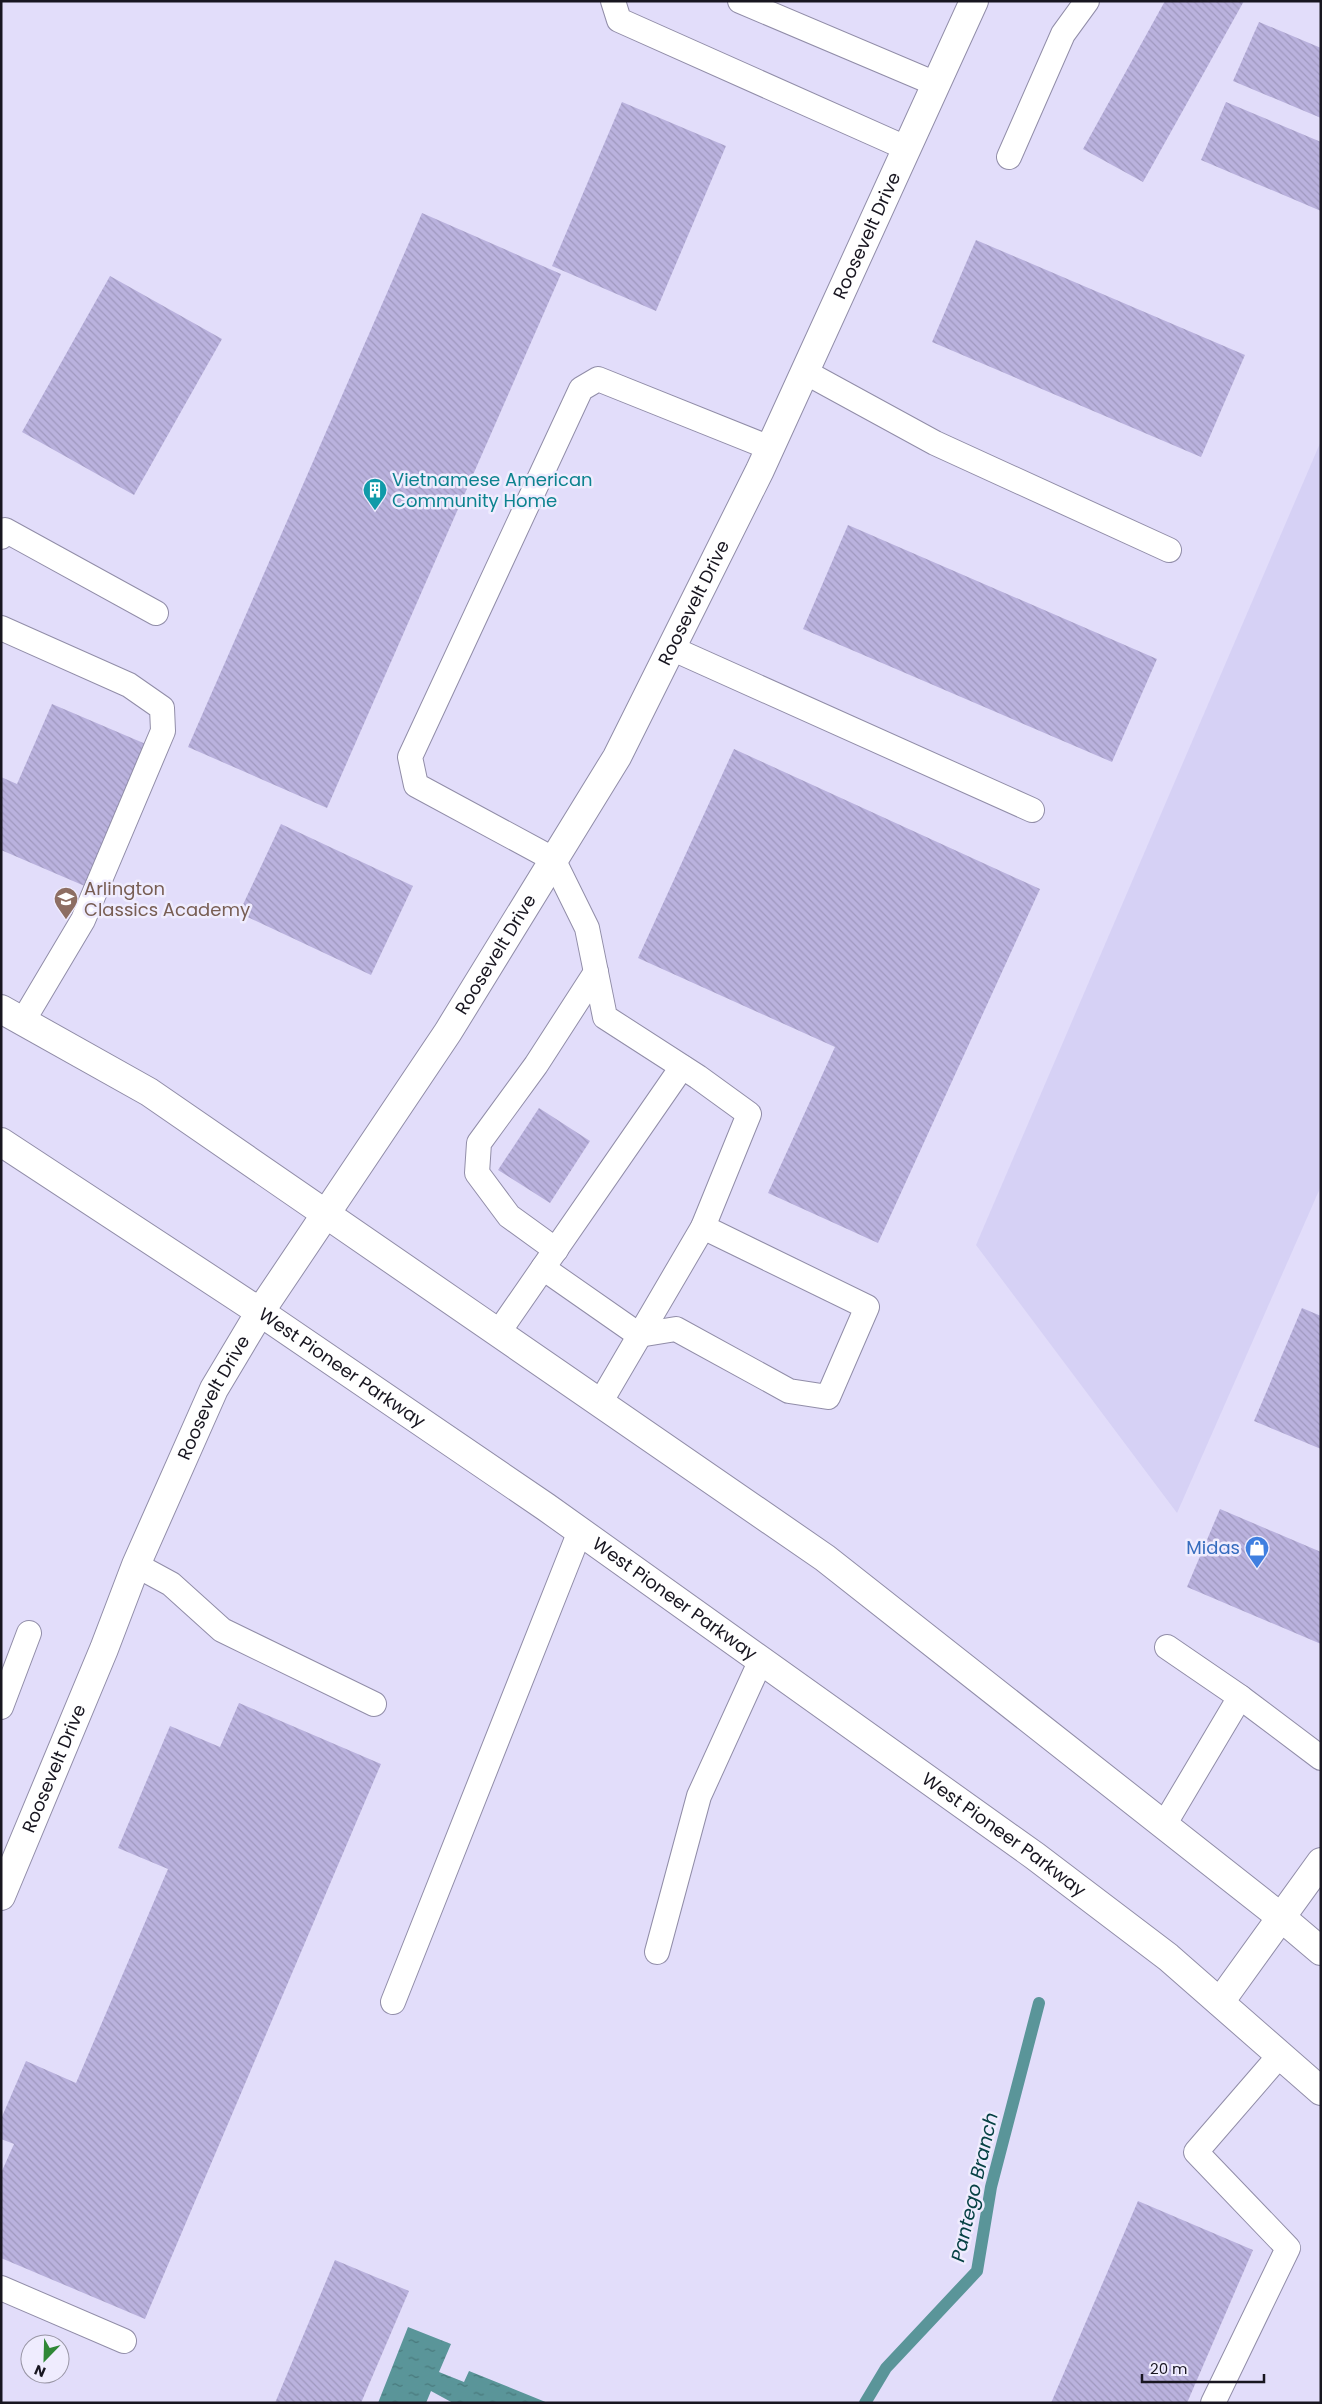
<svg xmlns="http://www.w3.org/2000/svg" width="1322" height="2404" font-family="Poppins,sans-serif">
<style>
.built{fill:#d6d1f5}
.water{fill:url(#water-ripples)}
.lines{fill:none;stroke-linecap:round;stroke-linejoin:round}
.stream{stroke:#5a9599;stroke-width:12}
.building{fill:url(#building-back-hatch)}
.service-casing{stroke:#918da8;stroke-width:26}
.minor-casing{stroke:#918da8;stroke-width:30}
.tertiary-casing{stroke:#918da8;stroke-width:30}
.primary-casing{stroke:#918da8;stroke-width:30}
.service{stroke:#fff;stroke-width:24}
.minor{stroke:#fff;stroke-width:28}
.tertiary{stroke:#fff;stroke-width:28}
.primary{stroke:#fff;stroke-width:28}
.labels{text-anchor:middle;stroke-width:5;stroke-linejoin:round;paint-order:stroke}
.street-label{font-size:18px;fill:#181620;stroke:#efecfe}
.culture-label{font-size:18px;fill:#0d838f;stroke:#efecfe;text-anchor:start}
.education-label{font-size:18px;fill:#785e54;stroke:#efecfe;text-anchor:start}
.shop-label{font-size:18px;fill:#366cbe;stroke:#efecfe;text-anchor:end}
.water-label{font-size:19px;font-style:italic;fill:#064144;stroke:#efecfe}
</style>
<defs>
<pattern id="water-ripples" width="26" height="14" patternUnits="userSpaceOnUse" patternTransform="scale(1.25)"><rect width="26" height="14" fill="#5a9599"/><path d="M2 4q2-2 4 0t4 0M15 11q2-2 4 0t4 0" fill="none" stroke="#49797c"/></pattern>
<pattern id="building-back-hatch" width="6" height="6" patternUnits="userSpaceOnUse" patternTransform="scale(1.25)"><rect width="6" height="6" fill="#bab2de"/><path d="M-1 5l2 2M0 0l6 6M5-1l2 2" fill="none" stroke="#9f98be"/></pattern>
</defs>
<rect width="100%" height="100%" fill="#e2ddfa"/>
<!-- built -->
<polygon class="built" points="1321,441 1321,1186 1177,1513 976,1245"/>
<!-- water -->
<polygon class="water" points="408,2327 451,2344 439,2372 464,2382 469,2371 548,2403 453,2403 431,2391 426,2403 378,2403"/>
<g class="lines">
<!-- stream -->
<polyline class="stream" points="865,2403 886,2368 977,2271 991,2187 1039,2003"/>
</g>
<!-- building -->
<g class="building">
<polygon points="1165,1 1244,1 1143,182 1083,149"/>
<polygon points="1259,22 1321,48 1321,118 1233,81"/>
<polygon points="622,102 726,146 656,311 552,266"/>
<polygon points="1226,102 1321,142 1321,211 1201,160"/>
<polygon points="422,213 561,274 327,808 188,747"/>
<polygon points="976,240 1245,355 1201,457 932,342"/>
<polygon points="110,276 222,339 134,495 22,432"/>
<polygon points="848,525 1157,659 1112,762 803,629"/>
<polygon points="52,704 148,745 87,887 1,850 1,777 17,784"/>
<polygon points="734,749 1040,889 878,1243 768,1193 835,1047 638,958"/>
<polygon points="281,824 413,886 371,975 239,913"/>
<polygon points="539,1108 590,1141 550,1203 498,1170"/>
<polygon points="1302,1308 1321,1316 1321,1449 1254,1421"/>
<polygon points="1220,1509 1321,1552 1321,1644 1187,1587"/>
<polygon points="239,1703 381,1764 145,2319 1,2258 1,2173 14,2144 1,2139 1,2119 26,2061 76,2083 168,1869 118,1848 170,1726 220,1747"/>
<polygon points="1138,2201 1253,2250 1187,2403 1051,2403"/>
<polygon points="335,2260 409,2291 361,2403 275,2403"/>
</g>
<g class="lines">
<defs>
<g id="service">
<polyline points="613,1 619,20 906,148"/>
<polyline points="740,1 936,84"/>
<polyline points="1009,157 1063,34 1087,1"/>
<polyline points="805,372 935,443 1169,550"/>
<polyline points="1,537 5,530 156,613"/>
<polyline points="1,628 129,685 162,708 163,731 83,920 23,1021"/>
<polyline points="671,648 1032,810"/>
<polyline points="556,1250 509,1216 477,1173 479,1143 536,1065 596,972"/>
<polyline points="543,1268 639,1335 676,1329 789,1391 828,1397 867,1307 703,1227"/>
<polyline points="498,1333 682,1067"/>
<polyline points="600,1403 703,1227 749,1114 698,1077 605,1017 587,928 553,859 416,785 410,757 581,389 598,379 770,448"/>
<polyline points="136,1565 171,1584 222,1630 374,1704"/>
<polyline points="1240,1697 1321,1758"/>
<polyline points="1,1707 29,1633"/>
<polyline points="1164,1825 1240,1697 1167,1647"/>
<polyline points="657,1952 699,1796 761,1660"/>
<polyline points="393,2002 580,1531"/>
<polyline points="1,2288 124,2341"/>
<polyline points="1213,2403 1288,2248 1196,2152 1279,2056"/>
</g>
<polyline id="minor" points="1220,2002 1321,1862"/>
<g id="tertiary">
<path id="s1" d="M 1,1896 L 104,1649 L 136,1565 L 214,1389 L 260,1312 L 448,1032 L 617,757 L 760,470 L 974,1"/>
</g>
<g id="primary">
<polyline points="1,1009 149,1092 825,1558 1282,1918 1321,1951"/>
<path id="s2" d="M 1,1142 L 260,1312 L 546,1507 L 1035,1856 L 1168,1957 L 1321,2091"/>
</g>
</defs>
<!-- service casing -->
<use href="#service" class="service-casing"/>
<!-- minor casing -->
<use href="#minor" class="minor-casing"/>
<!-- tertiary casing -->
<use href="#tertiary" class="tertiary-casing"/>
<!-- primary casing -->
<use href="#primary" class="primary-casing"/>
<!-- service -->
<use href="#service" class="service"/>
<!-- minor -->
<use href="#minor" class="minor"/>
<!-- tertiary -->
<use href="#tertiary" class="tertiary"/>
<!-- primary -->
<use href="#primary" class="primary"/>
</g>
<!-- icons -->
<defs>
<symbol id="building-pin" viewBox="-11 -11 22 30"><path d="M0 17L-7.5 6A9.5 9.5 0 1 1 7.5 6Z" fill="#0f9aa8" stroke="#efecfe"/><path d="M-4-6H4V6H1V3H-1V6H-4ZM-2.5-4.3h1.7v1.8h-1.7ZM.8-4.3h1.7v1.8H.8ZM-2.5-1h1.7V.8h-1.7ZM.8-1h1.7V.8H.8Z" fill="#fff"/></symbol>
<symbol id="school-pin" viewBox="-11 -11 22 30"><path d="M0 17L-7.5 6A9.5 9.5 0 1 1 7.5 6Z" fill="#8d6e63" stroke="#efecfe"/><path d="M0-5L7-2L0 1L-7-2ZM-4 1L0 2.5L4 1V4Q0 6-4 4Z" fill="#fff"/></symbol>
<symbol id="shop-pin" viewBox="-11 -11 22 30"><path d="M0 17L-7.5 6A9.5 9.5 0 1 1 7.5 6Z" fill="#3f7fe0" stroke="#efecfe"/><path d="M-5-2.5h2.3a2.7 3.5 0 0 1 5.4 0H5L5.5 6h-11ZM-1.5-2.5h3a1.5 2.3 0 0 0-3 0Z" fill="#fff"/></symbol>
</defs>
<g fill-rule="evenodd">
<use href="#building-pin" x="361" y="476" width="28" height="38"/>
<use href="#school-pin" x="52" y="885" width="28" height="38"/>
<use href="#shop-pin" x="1243" y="1534" width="28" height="38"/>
</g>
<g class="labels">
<!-- street labels -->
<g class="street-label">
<text dy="6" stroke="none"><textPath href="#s1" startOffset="1878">Roosevelt Drive</textPath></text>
<text dy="6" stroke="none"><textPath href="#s1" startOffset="1472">Roosevelt Drive</textPath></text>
<text dy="6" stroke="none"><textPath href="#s1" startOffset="1068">Roosevelt Drive</textPath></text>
<text dy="6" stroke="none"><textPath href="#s2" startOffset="409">West Pioneer Parkway</textPath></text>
<text dy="6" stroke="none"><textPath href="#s1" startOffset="542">Roosevelt Drive</textPath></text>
<text dy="6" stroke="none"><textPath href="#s2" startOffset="814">West Pioneer Parkway</textPath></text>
<text dy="6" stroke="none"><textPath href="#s1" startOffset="138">Roosevelt Drive</textPath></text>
<text dy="6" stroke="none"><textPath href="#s2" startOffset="1219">West Pioneer Parkway</textPath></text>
</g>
<!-- culture labels -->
<g class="culture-label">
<text x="392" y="486">Vietnamese American<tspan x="392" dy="21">Community Home</tspan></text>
</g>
<!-- education labels -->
<g class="education-label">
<text x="84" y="895">Arlington<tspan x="84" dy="21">Classics Academy</tspan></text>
</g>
<!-- shop labels -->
<g class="shop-label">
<text x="1240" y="1554">Midas</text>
</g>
<!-- water labels -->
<g class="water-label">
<text transform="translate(974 2187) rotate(-77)" y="7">Pantego Branch</text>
</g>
</g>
<!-- border -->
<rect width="1322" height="2404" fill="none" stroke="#181620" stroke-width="5"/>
<!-- north arrow -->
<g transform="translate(45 2359) rotate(203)"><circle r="24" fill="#efecfe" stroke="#9996a5"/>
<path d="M0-4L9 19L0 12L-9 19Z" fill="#2f8736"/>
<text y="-8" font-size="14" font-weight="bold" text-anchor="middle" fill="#181620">N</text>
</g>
<!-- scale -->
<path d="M1142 2374v8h122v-8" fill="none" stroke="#181620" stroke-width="2.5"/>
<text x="1150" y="2374" font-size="15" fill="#181620" stroke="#efecfe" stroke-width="4" paint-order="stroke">20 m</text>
</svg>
